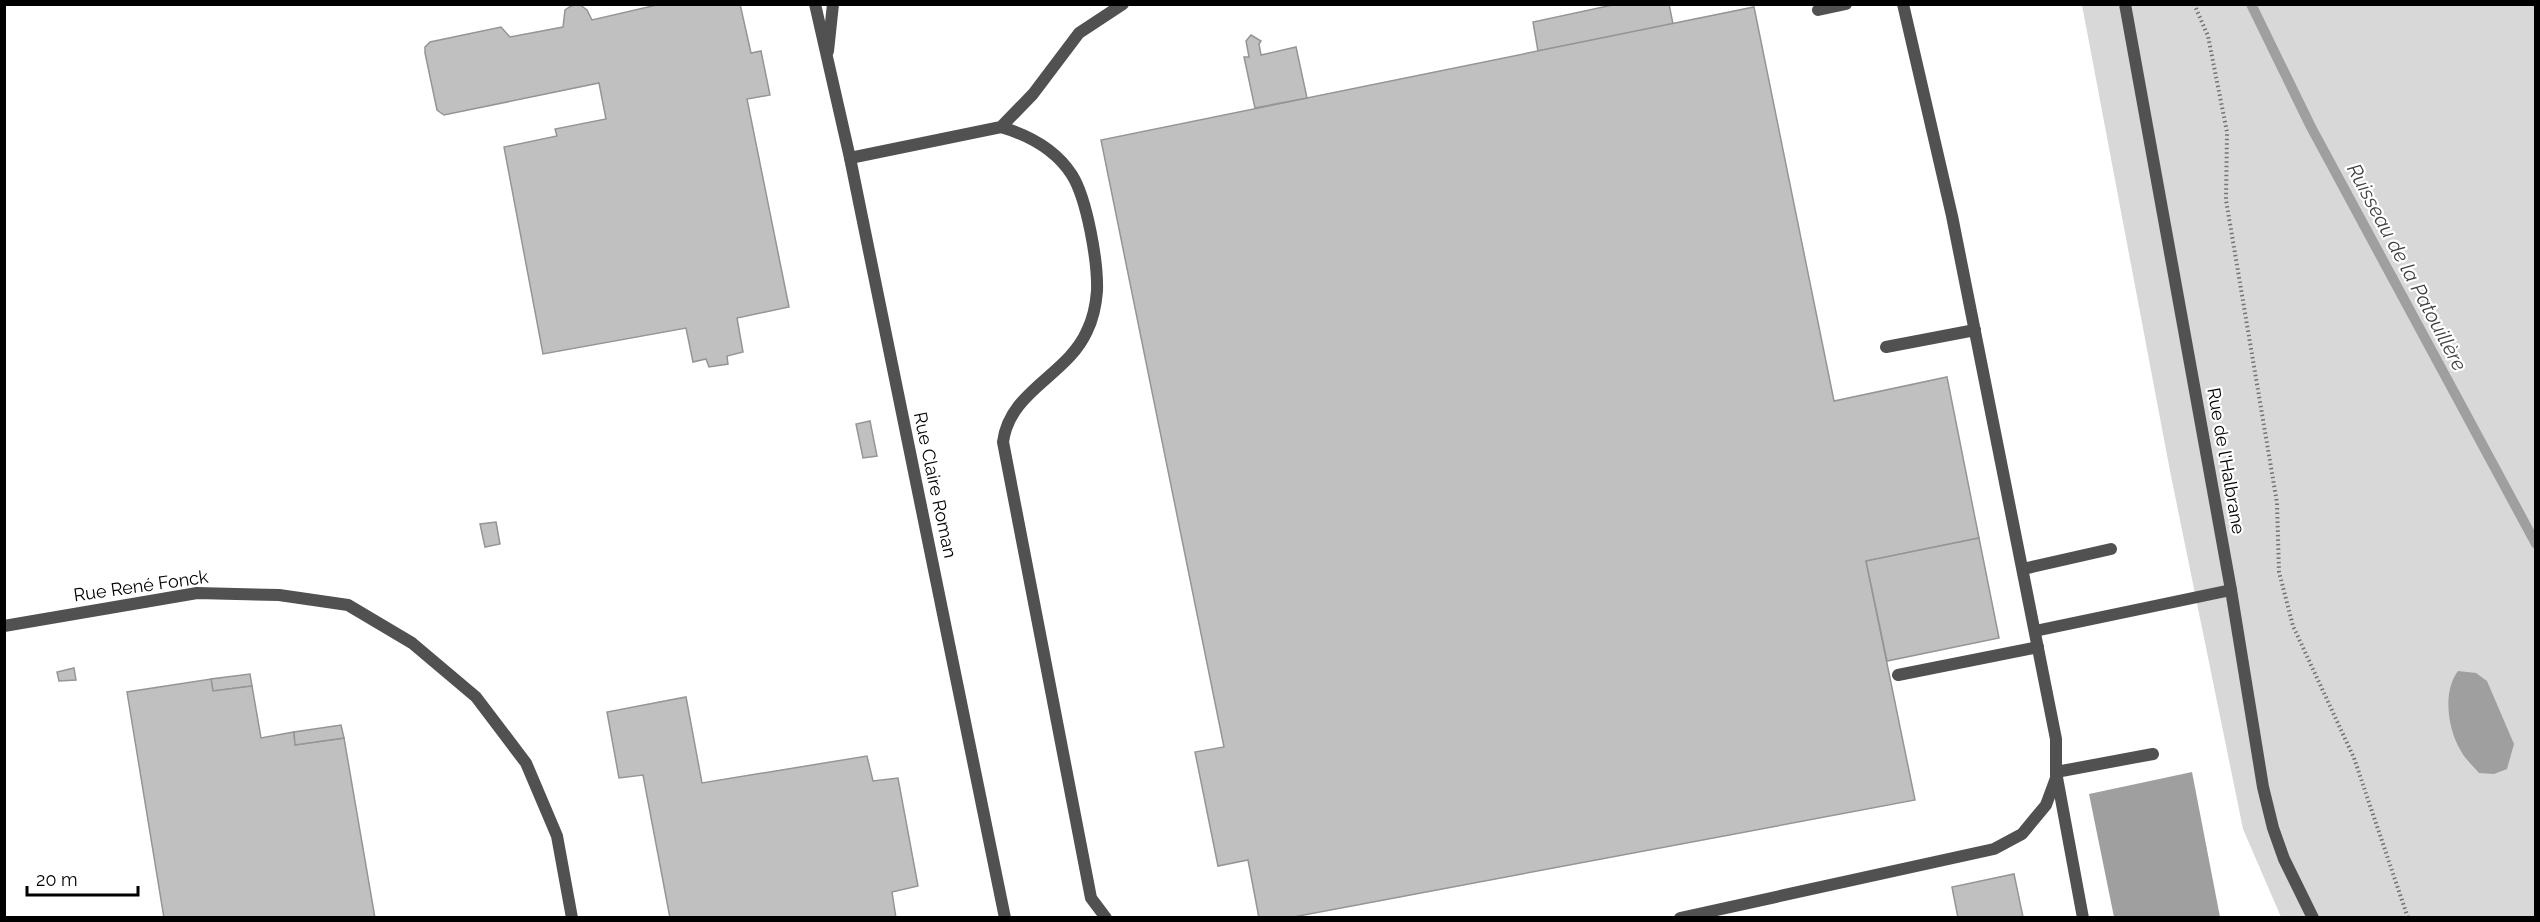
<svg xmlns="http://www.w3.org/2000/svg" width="2540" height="922" font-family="Raleway,sans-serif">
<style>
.green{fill:#d8d8d8}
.water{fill:#9f9f9f}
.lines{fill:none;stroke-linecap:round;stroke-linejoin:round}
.stream{stroke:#9f9f9f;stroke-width:10}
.building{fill:#c0c0c0;stroke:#959595;stroke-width:1.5}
.path{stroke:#737373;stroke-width:4;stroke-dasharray:1.5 3;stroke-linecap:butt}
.lane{stroke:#515151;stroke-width:12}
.street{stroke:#515151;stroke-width:12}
.labels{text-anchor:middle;stroke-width:4.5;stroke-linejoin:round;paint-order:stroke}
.street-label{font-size:18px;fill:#000;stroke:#fff}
.water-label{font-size:20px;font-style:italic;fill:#404040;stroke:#fff}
</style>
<rect width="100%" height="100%" fill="#fff"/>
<!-- green -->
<polygon class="green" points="2082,5 2535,5 2535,917 2281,917 2243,829 2170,471"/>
<!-- water -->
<g class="water">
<path d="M 2458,671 L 2476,673 L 2487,681 L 2514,744 L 2507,769 L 2494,774 L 2479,773 C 2473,766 2465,759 2461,751 C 2448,730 2442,692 2458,671 Z"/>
<polygon points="2192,772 2220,917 2114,917 2089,794"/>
</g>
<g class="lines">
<!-- stream -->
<polyline class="stream" points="2251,4 2311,127 2536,544"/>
</g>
<!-- building -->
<g class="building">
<polygon points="579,4 587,10 592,20 661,4 740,4 751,53 761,51 770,95 747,99 789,307 737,318 743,352 727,356 728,364 709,367 706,359 693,362 686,328 543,354 504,147 557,136 555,129 606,119 599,83 444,115 437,110 425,53 425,47 430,42 501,27 510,37 563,27 565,10 571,6"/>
<polygon points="1617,4 1669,4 1673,24 1538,51 1533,22"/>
<polygon points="1754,7 1834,401 1947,377 1979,538 1866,561 1915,800 1288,918 1259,918 1248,860 1218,866 1195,752 1224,747 1101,140"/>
<polygon points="1251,35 1261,41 1259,44 1261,55 1296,47 1307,98 1255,108 1244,57 1249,57 1246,41"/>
<polygon points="870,421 877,456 863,458 856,424"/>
<polygon points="496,522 500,544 485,547 480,524"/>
<polygon points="1979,538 1999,638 1887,661 1866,561"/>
<polygon points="74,668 76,680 59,681 57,672"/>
<polygon points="250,674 252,686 213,691 211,679"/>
<polygon points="211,679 213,691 252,686 261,738 294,732 295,745 344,738 375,918 164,918 127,692"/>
<polygon points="686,697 702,783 867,756 873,781 898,778 918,886 892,892 896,918 670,918 643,775 619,778 607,712"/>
<polygon points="341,725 344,738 295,745 294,732"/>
<polygon points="2014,874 2023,917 1958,918 1952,887"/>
</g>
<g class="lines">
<!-- path -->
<polyline class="path" points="2194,4 2208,36 2227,132 2226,200 2277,503 2279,572 2293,626 2354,758 2408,918"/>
<!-- lane -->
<g class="lane">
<polyline points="1818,10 1846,4"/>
<path d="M 1001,127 C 1028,135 1056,150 1072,175 C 1087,199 1098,262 1097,291 C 1096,304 1093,319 1087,331 C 1067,376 1010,390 1003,442 L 1091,898 L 1106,918"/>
<polyline points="850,158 1001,127 1033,94 1079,33 1123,4"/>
<polyline points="1886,347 1975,330"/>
<polyline points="2023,569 2111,549"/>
<polyline points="2035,631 2231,590"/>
<polyline points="1898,675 2038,647"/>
<polyline points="1680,918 1994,849 2022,834 2046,805 2056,778 2056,739 1952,216 1903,4"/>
<polyline points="2083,918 2056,772 2153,754"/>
</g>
<!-- street -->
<g class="street">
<polyline points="815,4 850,158 1005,918"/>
<polyline points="2125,4 2231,590 2263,787 2273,828 2284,859 2313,918"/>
<polyline points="828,51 833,4"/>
<polyline points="4,626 197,593 279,595 348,605 412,643 476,697 526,763 557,836 572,918"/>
</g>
</g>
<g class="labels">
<!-- street labels -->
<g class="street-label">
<text transform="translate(2226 461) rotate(80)" y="6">Rue de l'Halbrane</text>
<text transform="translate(935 485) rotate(78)" y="6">Rue Claire Roman</text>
<text transform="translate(141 586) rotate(-8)" y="6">Rue René Fonck</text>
</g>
<!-- water labels -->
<g class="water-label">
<text transform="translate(2407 267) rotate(62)" y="7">Ruisseau de la Patouillère</text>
</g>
</g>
<!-- border -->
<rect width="2540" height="922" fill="none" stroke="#000000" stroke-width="12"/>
<!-- scale -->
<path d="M27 886v9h111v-9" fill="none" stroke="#000000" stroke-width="3"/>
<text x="36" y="886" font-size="18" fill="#000000" stroke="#ffffff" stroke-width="4.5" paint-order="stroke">20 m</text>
</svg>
